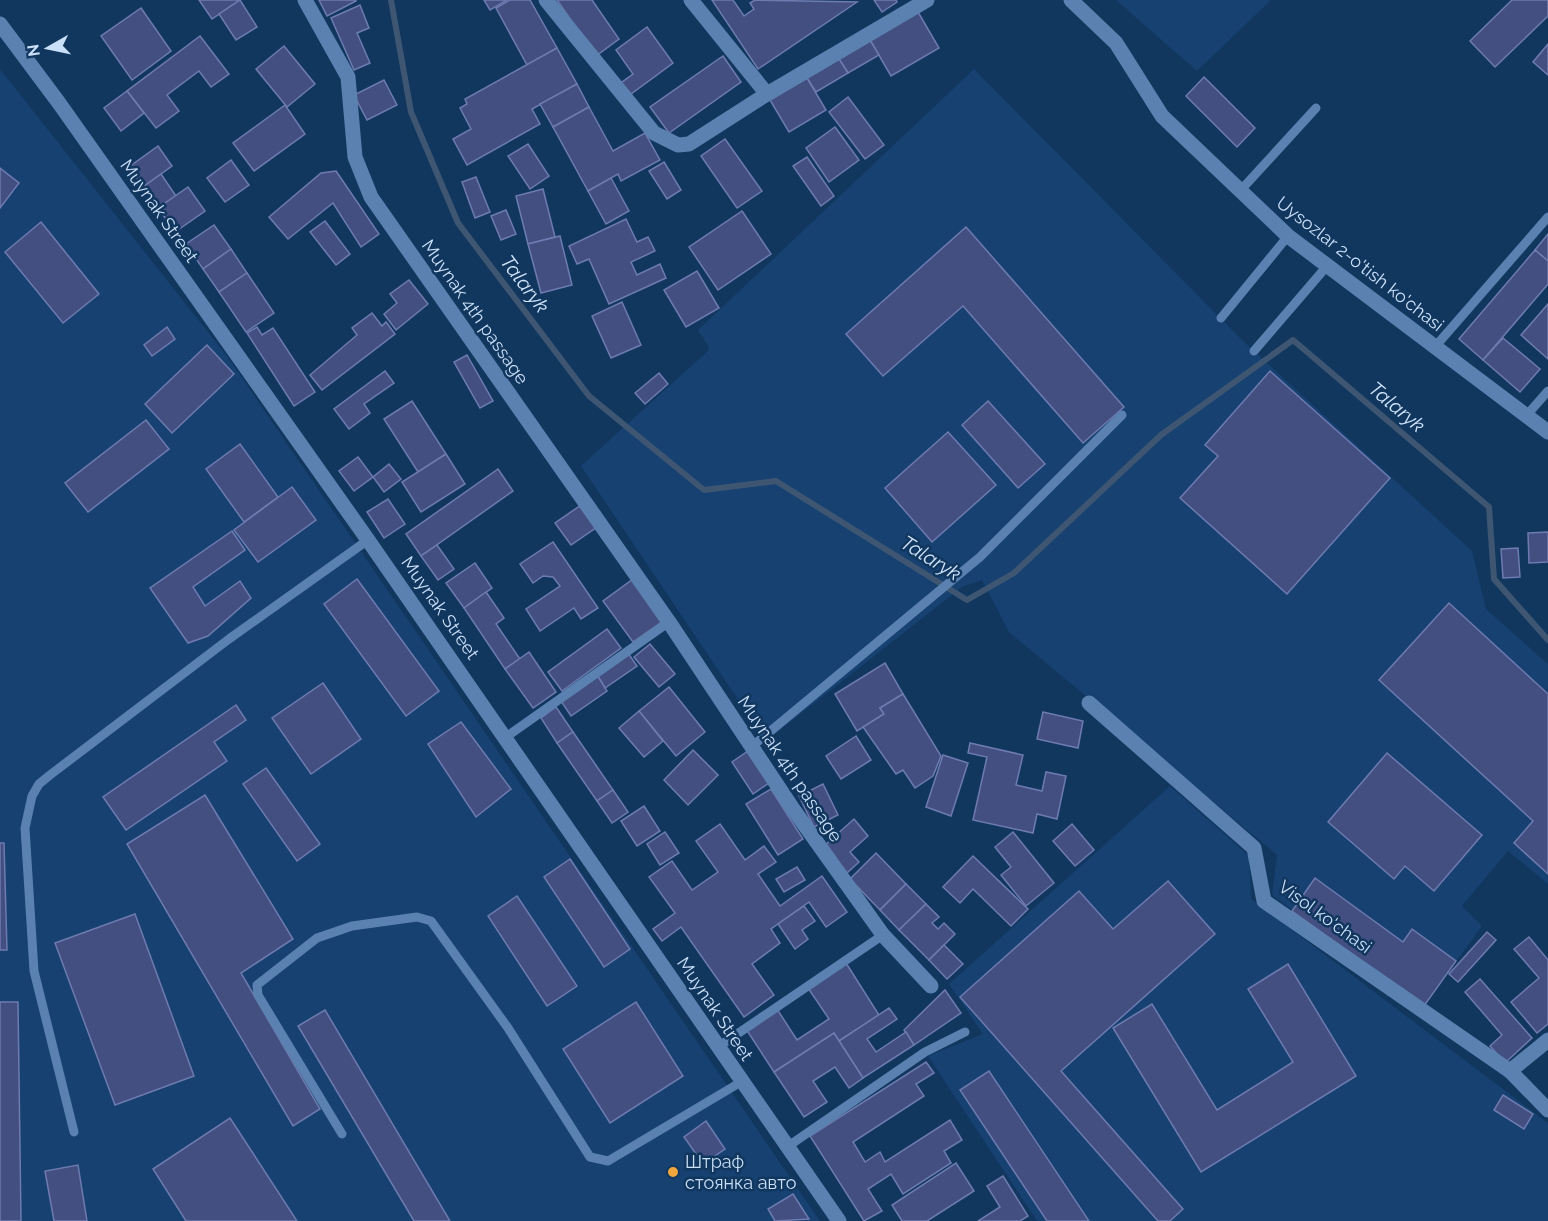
<svg xmlns="http://www.w3.org/2000/svg" width="1548" height="1221" font-family="Raleway,sans-serif">
<style>
.built{fill:#164170}
.lines{fill:none;stroke-linecap:round;stroke-linejoin:round}
.stream{stroke:#3e5672;stroke-width:6}
.building{fill:#444f81;stroke:#6e7bb0;stroke-width:1.5}
.lane{stroke:#5a81af;stroke-width:9}
.street{stroke:#5a81af;stroke-width:15}
.secondary{stroke:#5a81af;stroke-width:15}
.poi-dot{fill:#efa73d;stroke:#11375f;stroke-width:2}
.labels{text-anchor:middle;stroke-width:5;stroke-linejoin:round;paint-order:stroke}
.street-label{font-size:18px;fill:#cadff8;stroke:#11375f}
.poi-label{font-size:18px;fill:#cadff8;stroke:#11375f;text-anchor:start}
.water-label{font-size:20px;font-style:italic;fill:#d0e4fb;stroke:#11375f}
</style>
<rect width="100%" height="100%" fill="#11375f"/>
<!-- built -->
<g class="built">
<polygon points="1116,0 1271,0 1197,71"/>
<polygon points="0,69 227,356 820,1221 0,1221"/>
<polygon points="974,69 1242,340 1472,551 1486,609 1548,664 1548,884 1508,851 1462,906 1482,926 1424,1006 1272,895 1277,855 1009,632 982,580 962,587 766,741 581,466 710,349 698,330"/>
<polygon points="1170,786 1249,856 1251,899 1548,1123 1548,1221 1037,1221 928,1056 983,1034 949,984"/>
</g>
<g class="lines">
<!-- stream -->
<polyline class="stream" points="391,0 411,112 458,223 589,396 704,490 776,481 967,600 1014,573 1161,435 1293,340 1489,507 1494,579 1548,640"/>
</g>
<!-- building -->
<g class="building">
<polygon points="199,0 240,0 212,19"/>
<polygon points="240,0 257,27 236,40 219,14"/>
<polygon points="319,0 356,0 356,1 327,16"/>
<polygon points="484,0 507,0 490,10"/>
<polygon points="510,0 530,0 557,48 527,65 496,8"/>
<polygon points="557,0 592,0 619,39 596,56"/>
<polygon points="712,0 733,0 744,16 754,9 750,3 755,0 857,2 758,69"/>
<polygon points="874,0 896,0 897,2 882,12"/>
<polygon points="1512,0 1548,0 1548,16 1495,67 1470,41"/>
<polygon points="360,5 369,28 357,33 370,63 354,70 331,18"/>
<polygon points="141,8 171,51 132,80 101,36"/>
<polygon points="918,12 939,48 891,76 870,40"/>
<polygon points="647,27 673,63 627,97 618,85 633,74 616,50"/>
<polygon points="200,36 229,74 211,87 199,71 167,95 179,111 156,128 127,91"/>
<polygon points="870,40 879,55 848,73 839,59"/>
<polygon points="1548,44 1548,75 1533,62"/>
<polygon points="284,46 315,84 287,107 256,69"/>
<polygon points="557,48 577,84 532,109 540,124 467,165 453,139 471,129 460,108 467,104 465,99"/>
<polygon points="723,56 741,82 669,133 650,107"/>
<polygon points="839,59 848,73 816,92 807,78"/>
<polygon points="1204,77 1255,128 1237,147 1186,96"/>
<polygon points="807,78 826,110 789,132 770,100"/>
<polygon points="384,80 397,105 367,120 354,95"/>
<polygon points="577,84 589,107 553,127 540,104"/>
<polygon points="127,91 144,113 121,131 104,108"/>
<polygon points="848,97 884,145 865,159 829,112"/>
<polygon points="285,105 305,134 254,171 233,143"/>
<polygon points="589,107 613,151 645,133 660,160 621,181 618,174 588,191 553,127"/>
<polygon points="835,127 859,160 829,182 806,148"/>
<polygon points="725,139 762,191 737,208 701,156"/>
<polygon points="528,144 549,176 530,189 508,156"/>
<polygon points="158,146 172,166 143,187 129,167"/>
<polygon points="807,157 834,196 821,206 793,166"/>
<polygon points="231,160 249,185 225,202 207,178"/>
<polygon points="664,162 681,190 667,199 649,171"/>
<polygon points="0,168 19,183 0,208"/>
<polygon points="336,171 379,234 361,247 333,203 288,239 269,217 321,173"/>
<polygon points="161,174 176,196 158,208 143,187"/>
<polygon points="476,177 490,212 475,218 462,182"/>
<polygon points="611,178 629,211 606,224 588,191"/>
<polygon points="188,187 205,211 175,232 158,208"/>
<polygon points="543,189 555,237 528,244 516,196"/>
<polygon points="506,210 516,234 501,240 491,216"/>
<polygon points="742,211 771,254 718,290 689,247"/>
<polygon points="626,219 637,242 648,237 655,251 631,262 637,275 660,264 666,278 609,304 589,259 577,264 569,246"/>
<polygon points="325,221 350,254 336,265 310,232"/>
<polygon points="41,222 99,294 63,323 5,252"/>
<polygon points="214,225 231,249 203,269 186,244"/>
<polygon points="966,227 1124,407 1083,443 963,306 883,376 846,334"/>
<polygon points="1548,234 1548,261 1535,250"/>
<polygon points="560,236 572,285 541,293 528,244"/>
<polygon points="231,249 247,273 219,292 203,269"/>
<polygon points="1535,250 1548,261 1548,284 1483,360 1459,339"/>
<polygon points="697,271 719,308 686,327 664,290"/>
<polygon points="247,273 274,313 246,332 219,292"/>
<polygon points="409,280 428,304 396,330 384,314 397,303 390,294"/>
<polygon points="622,302 641,345 611,358 592,316"/>
<polygon points="1548,304 1548,359 1521,335"/>
<polygon points="372,313 382,326 386,322 395,334 322,390 310,375 357,335 352,328"/>
<polygon points="167,327 175,339 152,356 144,345"/>
<polygon points="257,327 262,335 273,328 315,392 294,406 247,333"/>
<polygon points="1503,338 1540,369 1520,392 1483,360"/>
<polygon points="207,345 234,374 172,433 145,404"/>
<polygon points="467,355 493,401 480,408 454,362"/>
<polygon points="385,371 394,383 364,404 370,413 349,429 334,409"/>
<polygon points="1270,371 1390,478 1287,594 1180,498 1218,456 1205,445"/>
<polygon points="659,373 668,384 645,404 635,393"/>
<polygon points="412,401 446,454 418,472 384,419"/>
<polygon points="988,401 1045,464 1018,488 962,425"/>
<polygon points="146,420 169,449 88,512 65,483"/>
<polygon points="948,432 996,485 932,542 885,488"/>
<polygon points="240,444 278,497 244,522 206,469"/>
<polygon points="446,454 465,484 421,512 402,482"/>
<polygon points="358,457 373,477 354,491 339,471"/>
<polygon points="389,464 401,479 384,492 373,477"/>
<polygon points="498,469 513,491 421,556 406,534"/>
<polygon points="292,487 316,520 258,562 234,530"/>
<polygon points="388,499 405,524 384,538 367,512"/>
<polygon points="584,503 600,525 571,545 555,523"/>
<polygon points="232,531 245,550 193,587 205,606 240,581 251,598 208,636 188,643 150,588"/>
<polygon points="1548,532 1548,562 1529,563 1528,533"/>
<polygon points="553,542 598,608 581,619 574,608 540,631 526,609 560,586 553,577 543,576 533,583 520,564"/>
<polygon points="437,545 454,569 438,580 421,556"/>
<polygon points="1518,548 1520,577 1503,578 1501,549"/>
<polygon points="475,563 492,588 464,608 446,583"/>
<polygon points="357,579 439,691 406,716 324,604"/>
<polygon points="633,579 663,621 633,642 603,601"/>
<polygon points="486,592 504,618 496,624 520,659 505,669 464,608"/>
<polygon points="1449,603 1548,694 1548,874 1514,843 1533,821 1379,680"/>
<polygon points="607,629 621,648 562,691 548,672"/>
<polygon points="650,644 675,674 659,687 634,657"/>
<polygon points="529,652 556,692 533,708 505,669"/>
<polygon points="628,653 637,666 605,688 597,675"/>
<polygon points="885,663 903,694 880,708 884,714 857,731 835,694"/>
<polygon points="597,675 607,691 571,716 561,701"/>
<polygon points="323,683 361,739 311,774 272,718"/>
<polygon points="669,687 705,732 676,756 639,711"/>
<polygon points="903,694 941,756 933,776 915,788 903,770 896,774 863,727 884,714 880,708"/>
<polygon points="236,705 246,720 214,742 227,761 126,830 103,797"/>
<polygon points="556,707 573,732 557,743 541,718"/>
<polygon points="639,711 663,741 644,757 619,728"/>
<polygon points="1043,712 1083,721 1078,748 1037,739"/>
<polygon points="461,722 511,789 476,817 428,744"/>
<polygon points="573,732 613,790 597,801 557,743"/>
<polygon points="856,736 871,760 841,779 826,756"/>
<polygon points="970,743 1023,755 1016,785 1042,791 1046,772 1066,776 1057,819 1037,814 1033,833 973,820 987,757 968,753"/>
<polygon points="693,750 718,775 688,805 664,780"/>
<polygon points="748,751 769,783 753,794 732,762"/>
<polygon points="1387,753 1482,835 1434,891 1405,866 1394,879 1328,822"/>
<polygon points="943,755 968,763 951,816 926,807"/>
<polygon points="266,768 320,844 297,861 243,784"/>
<polygon points="823,784 838,815 814,827 799,796"/>
<polygon points="771,789 803,839 778,855 746,804"/>
<polygon points="613,790 628,812 612,823 597,801"/>
<polygon points="205,795 293,939 241,973 320,1109 293,1126 127,844"/>
<polygon points="644,806 660,831 637,846 621,821"/>
<polygon points="854,819 868,836 850,852 859,862 847,873 824,846"/>
<polygon points="720,824 745,860 764,846 776,862 758,874 780,906 822,876 847,912 826,927 809,902 771,929 780,943 752,964 774,995 744,1017 681,927 662,941 653,929 675,913 649,877 672,861 692,890 718,872 696,841"/>
<polygon points="1072,824 1094,850 1075,866 1053,841"/>
<polygon points="665,832 679,853 660,865 647,844"/>
<polygon points="1013,832 1054,883 1026,906 1001,875 1011,867 995,847"/>
<polygon points="0,843 4,843 7,950 0,950"/>
<polygon points="876,853 906,884 880,910 850,879"/>
<polygon points="973,856 1028,909 1011,926 973,889 960,903 943,887"/>
<polygon points="570,859 630,949 604,967 544,877"/>
<polygon points="797,867 805,880 784,892 776,879"/>
<polygon points="1315,878 1403,942 1412,929 1456,961 1424,1006 1292,911"/>
<polygon points="1168,881 1215,934 1061,1071 1183,1209 1170,1221 1158,1221 960,997 1079,891 1113,929"/>
<polygon points="906,884 926,904 899,930 880,910"/>
<polygon points="517,896 577,986 547,1006 488,916"/>
<polygon points="926,904 939,917 932,923 938,929 944,923 955,934 929,960 899,930"/>
<polygon points="804,906 815,921 802,930 808,939 795,949 778,924"/>
<polygon points="135,914 194,1076 115,1105 55,943"/>
<polygon points="1487,932 1496,940 1458,982 1449,974"/>
<polygon points="1529,937 1548,960 1548,1024 1537,1033 1511,1002 1539,978 1514,949"/>
<polygon points="944,945 963,964 947,979 929,960"/>
<polygon points="846,963 879,1015 839,1041 834,1033 774,1072 746,1029 777,1009 797,1040 829,1019 808,988"/>
<polygon points="1288,964 1356,1076 1201,1172 1113,1028 1152,1004 1217,1110 1293,1062 1248,989"/>
<polygon points="1480,979 1532,1038 1505,1063 1490,1046 1502,1035 1465,992"/>
<polygon points="945,990 961,1013 914,1045 904,1030"/>
<polygon points="0,1002 18,1002 21,1221 0,1221"/>
<polygon points="636,1002 683,1076 610,1123 563,1049"/>
<polygon points="889,1008 897,1019 867,1039 876,1052 906,1032 914,1045 863,1078 839,1041"/>
<polygon points="325,1010 450,1221 414,1221 298,1026"/>
<polygon points="834,1033 863,1078 849,1088 835,1067 813,1081 827,1102 804,1117 774,1072"/>
<polygon points="926,1062 934,1073 916,1084 924,1096 853,1142 865,1162 880,1152 885,1162 950,1120 962,1140 944,1151 951,1163 903,1194 891,1174 868,1189 882,1211 864,1221 810,1136"/>
<polygon points="989,1071 1089,1221 1047,1221 960,1090"/>
<polygon points="1503,1095 1533,1114 1524,1129 1494,1110"/>
<polygon points="230,1118 297,1221 186,1221 153,1169"/>
<polygon points="706,1121 725,1149 703,1164 684,1137"/>
<polygon points="956,1163 974,1191 927,1221 902,1221 892,1205"/>
<polygon points="78,1165 87,1221 54,1221 45,1171"/>
<polygon points="1003,1176 1028,1216 1020,1221 978,1221 1000,1207 987,1186"/>
<polygon points="793,1194 809,1219 775,1221 768,1209"/>
</g>
<g class="lines">
<!-- lane -->
<g class="lane">
<polyline points="1240,191 1316,108"/>
<polyline points="1221,318 1288,236"/>
<polyline points="1434,348 1548,217"/>
<polyline points="1254,351 1327,266"/>
<polyline points="1526,416 1548,391"/>
<polyline points="506,737 669,622"/>
<polyline points="750,748 980,557 1122,415"/>
<polyline points="718,1047 883,935"/>
<polyline points="74,1132 34,971 25,828 32,796 39,784 50,775 229,639 368,540"/>
<polyline points="342,1134 258,995 257,985 317,938 352,926 417,917 431,921 508,1028 590,1157 608,1161 741,1082"/>
<polyline points="787,1147 925,1052 965,1032"/>
</g>
<!-- street -->
<g class="street">
<polyline points="305,0 348,77 355,157 371,197 669,622 791,806 883,935 931,986"/>
<polyline points="546,0 654,133 678,145 689,144 767,94"/>
<polyline points="691,0 767,94 927,0"/>
<polyline points="1089,703 1254,848 1264,901 1510,1071 1548,1110"/>
<polyline points="1510,1071 1548,1040"/>
</g>
<!-- secondary -->
<g class="secondary">
<polyline points="1071,0 1116,43 1162,116 1288,236 1548,432"/>
<polyline points="0,24 59,103 368,540 839,1221"/>
</g>
</g>
<!-- markers -->
<circle class="poi-dot" cx="673" cy="1172" r="6"/>
<g class="labels">
<!-- street labels -->
<g class="street-label">
<text transform="translate(159 211) rotate(55)" y="6">Muynak Street</text>
<text transform="translate(1360 264) rotate(38)" y="6">Uysozlar 2-o'tish ko'chasi</text>
<text transform="translate(475 312) rotate(55)" y="6">Muynak 4th passage</text>
<text transform="translate(440 608) rotate(55)" y="6">Muynak Street</text>
<text transform="translate(790 769) rotate(56)" y="6">Muynak 4th passage</text>
<text transform="translate(1325 917) rotate(36)" y="6">Visol ko'chasi</text>
<text transform="translate(715 1009) rotate(56)" y="6">Muynak Street</text>
</g>
<!-- poi labels -->
<g class="poi-label">
<text x="685" y="1168">Штраф<tspan x="685" dy="21">стоянка авто</tspan></text>
</g>
<!-- water labels -->
<g class="water-label">
<text transform="translate(525 284) rotate(53)" y="7">Talaryk</text>
<text transform="translate(1397 407) rotate(40)" y="7">Talaryk</text>
<text transform="translate(931 558) rotate(32)" y="7">Talaryk</text>
</g>
</g>
<!-- north arrow -->
<g transform="translate(48 48) rotate(261)" stroke="#11375f" stroke-width="4.5" paint-order="stroke">
<path d="M0-4.5L10 22L0 15L-10 22Z" fill="#cadff8"/>
<text y="-9" font-size="16" font-weight="bold" text-anchor="middle" fill="#cadff8">N</text>
</g>
</svg>
